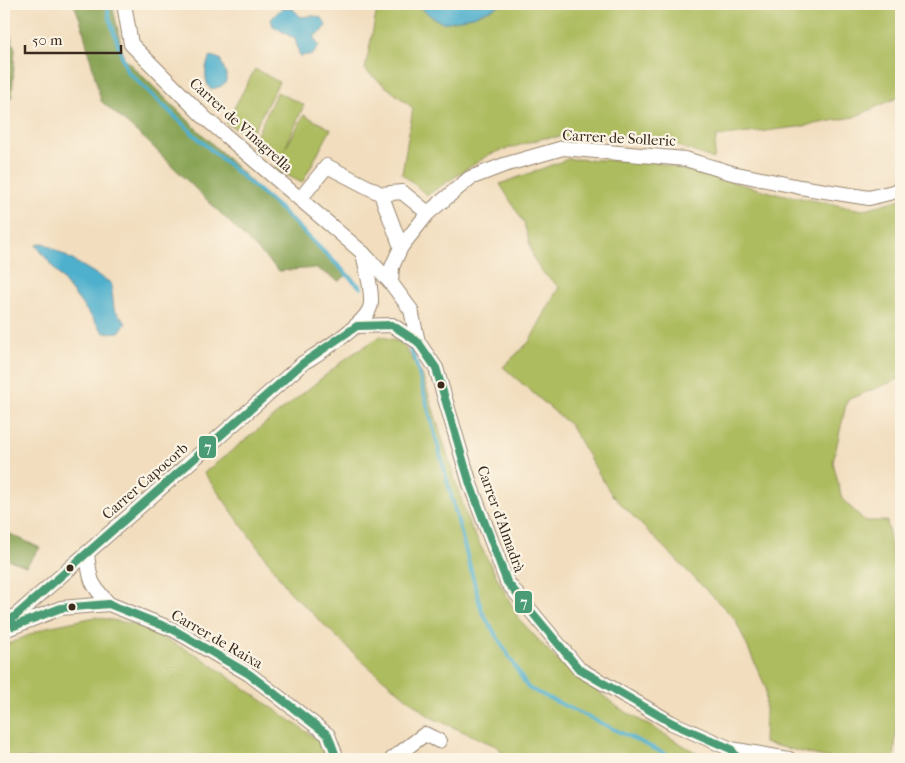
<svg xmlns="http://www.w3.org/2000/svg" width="905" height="763" font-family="'IM FELL French Canon',serif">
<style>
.green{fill:#adbc5f;stroke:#74733e}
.forest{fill:#8aa456;stroke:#62673a}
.water{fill:#4fb0cd;stroke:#456d76}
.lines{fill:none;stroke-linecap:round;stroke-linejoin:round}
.stream{stroke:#4fb0cd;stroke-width:4}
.minor-casing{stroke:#96846e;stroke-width:16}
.minor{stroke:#fff;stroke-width:14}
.bus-1-casing{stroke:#fcf5e5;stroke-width:11}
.bus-1{stroke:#499c75;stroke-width:8}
.bus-dot{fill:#3b2a1e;stroke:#fcf5e5;stroke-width:2}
.labels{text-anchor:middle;stroke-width:4.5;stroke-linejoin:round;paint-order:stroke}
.street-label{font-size:15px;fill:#3b2a1e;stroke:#fcf5e5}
.line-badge{stroke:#fcf5e5;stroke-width:2}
.badge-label{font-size:14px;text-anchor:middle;font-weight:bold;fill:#fff}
</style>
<rect width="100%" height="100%" fill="#fcf5e5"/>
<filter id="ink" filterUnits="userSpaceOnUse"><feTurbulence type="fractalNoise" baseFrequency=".02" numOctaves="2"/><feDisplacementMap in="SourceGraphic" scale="10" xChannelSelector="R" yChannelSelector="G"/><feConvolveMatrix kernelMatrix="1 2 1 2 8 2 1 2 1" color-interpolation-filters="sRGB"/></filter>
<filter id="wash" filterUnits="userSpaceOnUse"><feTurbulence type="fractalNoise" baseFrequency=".0096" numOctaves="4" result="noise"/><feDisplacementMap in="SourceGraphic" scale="20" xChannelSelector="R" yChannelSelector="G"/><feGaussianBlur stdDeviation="1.12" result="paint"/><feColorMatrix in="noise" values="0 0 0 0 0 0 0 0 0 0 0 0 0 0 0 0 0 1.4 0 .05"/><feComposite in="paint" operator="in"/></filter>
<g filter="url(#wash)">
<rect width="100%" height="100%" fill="#f2debf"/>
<!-- green -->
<g class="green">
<polygon points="378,4 901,4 901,96 854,117 798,127 716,137 714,159 656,138 587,135 544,138 490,154 427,195 402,174 413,108 365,70"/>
<polygon points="255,69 279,82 250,137 226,123"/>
<polygon points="277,92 304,105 284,151 304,115 331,129 302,183 275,169 279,160 251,147"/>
<polygon points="568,159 652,161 770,192 862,210 901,199 901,380 899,379 847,400 833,462 842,499 865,521 887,521 901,611 901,673 894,759 832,759 764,743 766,688 735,619 611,494 570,425 503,367 529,342 559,287 541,271 534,259 524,223 500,184"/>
<polygon points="381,336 402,343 422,374 469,524 519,619 556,659 619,708 707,759 507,759 498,747 430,717 365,664 290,592 204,473 348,357"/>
<polygon points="95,617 134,624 199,656 318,740 326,759 114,759 99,757 4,759 4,646 47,627"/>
</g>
<!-- forest -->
<g class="forest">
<polygon points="74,4 112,4 124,58 347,275 339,281 316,268 279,271 146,140 101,101 81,22"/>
<polygon points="4,18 15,49 12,96 4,108"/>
<polygon points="4,531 40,548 26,566 4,558"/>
</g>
<!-- water -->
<g class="water">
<path d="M 419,4 L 501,4 C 495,10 449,25 441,22 C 433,19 425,11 418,6 Z"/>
<path d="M 292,8 L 301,17 C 312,16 323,13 326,26 L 322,32 L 315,35 L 315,40 L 319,46 L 314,53 L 310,56 L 305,55 L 300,57 L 295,39 L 273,26 L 271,19 L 281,9 Z"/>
<path d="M 211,56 L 220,59 C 227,75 233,86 210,89 C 204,80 204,65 211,56 Z"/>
<polygon points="44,243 111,283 114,309 126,323 119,332 104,333 36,245"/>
</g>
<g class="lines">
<!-- stream -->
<g class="stream">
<polyline points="107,4 109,17 127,71 202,142 279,208 361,288"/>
<polyline points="408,344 415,359 482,612 528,688 676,759"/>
</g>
</g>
</g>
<g filter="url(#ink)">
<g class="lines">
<defs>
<g id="minor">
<polyline points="124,4 131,44 204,117 363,253 391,283 411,310 418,342"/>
<polyline points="381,194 402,192 428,213"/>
<polyline points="300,199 327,166 381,194 401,247"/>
<polyline points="391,283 392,267 401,247 428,213 470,178 504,165 563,148 685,159 732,173 800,187 869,198 901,190"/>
<polyline points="357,326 392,325 418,342 436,368 470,484 507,582 579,669 672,723 731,749 789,759"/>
<path d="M 87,553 C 90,581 90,583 109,604"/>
<path d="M 4,626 L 303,363 C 320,352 370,323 371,303 C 372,286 366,269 363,253"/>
<polyline points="7,629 61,608 109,604 174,630 249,674 328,735 337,759"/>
<polyline points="392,759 425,734 439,741"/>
</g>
</defs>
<!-- minor casing -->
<use href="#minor" class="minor-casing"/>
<!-- minor -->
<use href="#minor" class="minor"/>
<defs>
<g id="bus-1">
<polyline points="4,626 303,363 357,326 392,325 418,342 436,368 470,484 507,582 579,669 672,723 731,749 738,759"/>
<polyline points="14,626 61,608 109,604 174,630 249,674 328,735 337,759"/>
</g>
</defs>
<!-- bus-1 casing -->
<use href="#bus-1" class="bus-1-casing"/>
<!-- bus-1 -->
<use href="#bus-1" class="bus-1"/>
</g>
</g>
<!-- markers -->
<g class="bus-dot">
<circle cx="441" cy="385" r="4.5"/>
<circle cx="70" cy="568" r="4.5"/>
<circle cx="72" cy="607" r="4.5"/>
</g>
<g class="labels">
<!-- street labels -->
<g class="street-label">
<text transform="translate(241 125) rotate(42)" y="5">Carrer de Vinagrella</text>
<text transform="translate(619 138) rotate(3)" y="5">Carrer de Solleric</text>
<text transform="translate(145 481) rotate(-41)" y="5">Carrer Capocorb</text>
<text transform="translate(501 519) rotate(70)" y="5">Carrer d'Almadrà</text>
<text transform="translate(217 639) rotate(30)" y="5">Carrer de Raixa</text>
</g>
</g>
<g class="line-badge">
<rect x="198" y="435" width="19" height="24" rx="5" fill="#499c75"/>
<rect x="514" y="590" width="19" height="24" rx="5" fill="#499c75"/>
</g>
<g class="badge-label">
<text x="208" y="452">7</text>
<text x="524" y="607">7</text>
</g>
<!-- margin -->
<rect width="905" height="763" fill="none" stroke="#fcf5e5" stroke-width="20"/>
<!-- scale -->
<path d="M25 45v8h96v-8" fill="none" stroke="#3b2a1e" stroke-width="2.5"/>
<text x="32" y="45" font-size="15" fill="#3b2a1e" stroke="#fcf5e5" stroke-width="4" paint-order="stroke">50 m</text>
</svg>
